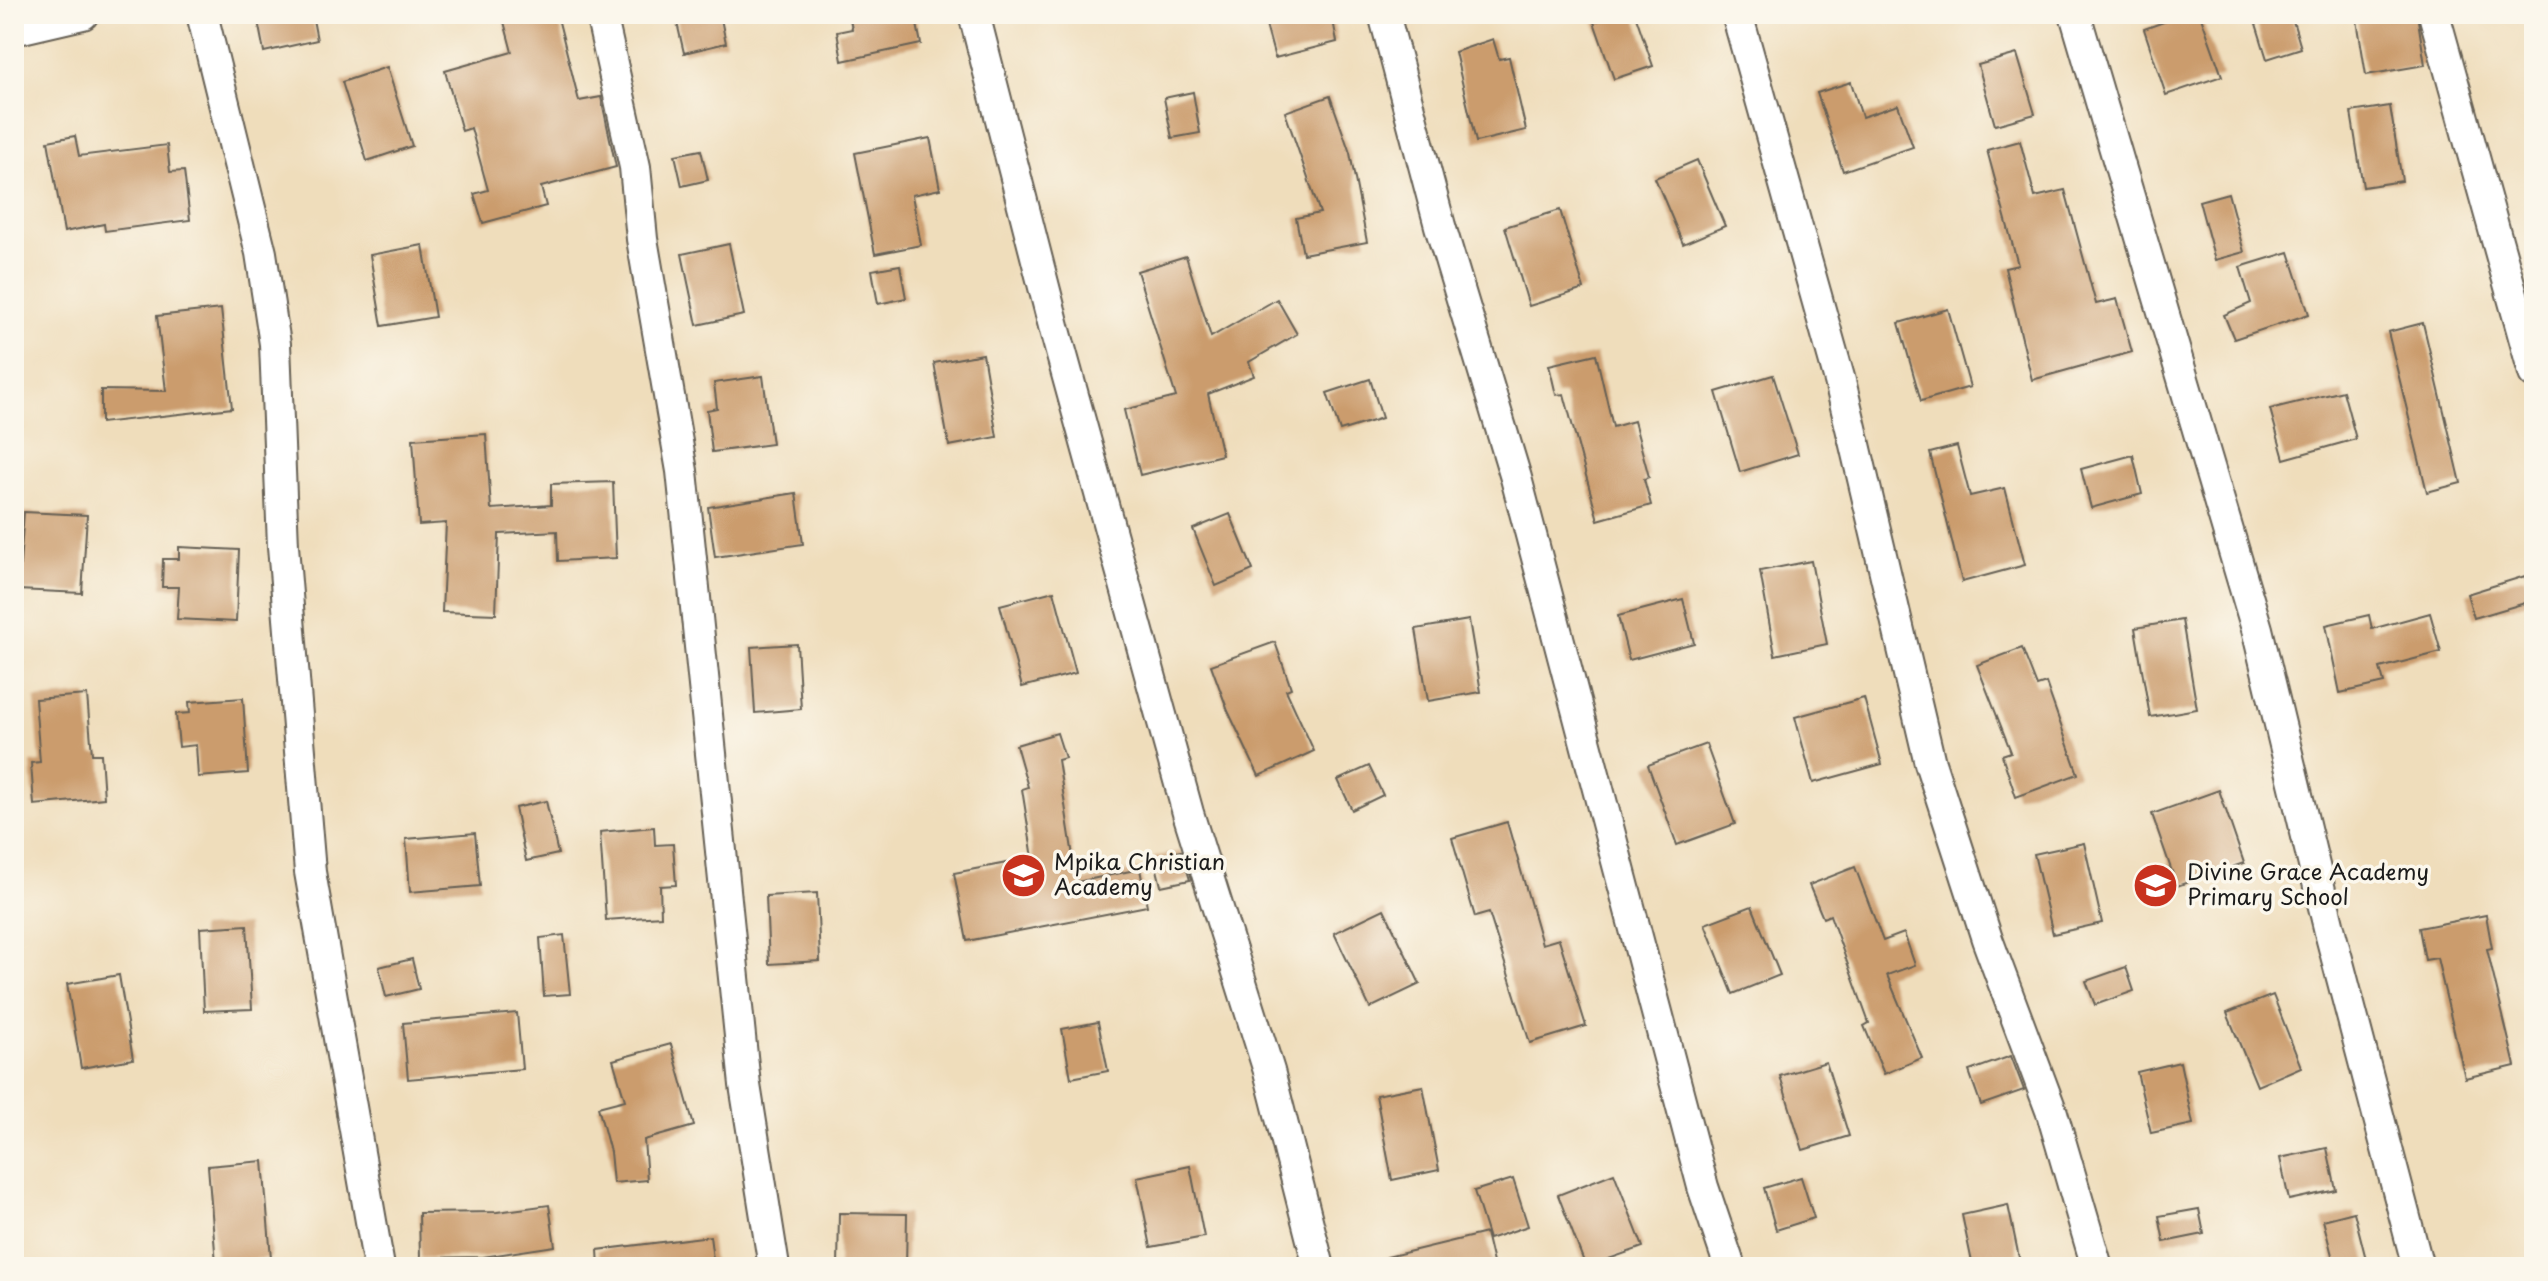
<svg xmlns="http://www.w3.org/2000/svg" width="2548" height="1281" font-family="'Playpen Sans',sans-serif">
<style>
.building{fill:#cb9c6d}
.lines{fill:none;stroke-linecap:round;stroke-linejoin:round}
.street-casing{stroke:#666054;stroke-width:34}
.street{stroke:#fff;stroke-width:30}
.labels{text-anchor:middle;stroke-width:7;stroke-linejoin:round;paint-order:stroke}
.poi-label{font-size:22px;fill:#1c1c1c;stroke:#fbf7ec;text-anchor:start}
</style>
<rect width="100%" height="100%" fill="#fbf7ec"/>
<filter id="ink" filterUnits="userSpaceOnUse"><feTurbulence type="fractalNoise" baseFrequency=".0125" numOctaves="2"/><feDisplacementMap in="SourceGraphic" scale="16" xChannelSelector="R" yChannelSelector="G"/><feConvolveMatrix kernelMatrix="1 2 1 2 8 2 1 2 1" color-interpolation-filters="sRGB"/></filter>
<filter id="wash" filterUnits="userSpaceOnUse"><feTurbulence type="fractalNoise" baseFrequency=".006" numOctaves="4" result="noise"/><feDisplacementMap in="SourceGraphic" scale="32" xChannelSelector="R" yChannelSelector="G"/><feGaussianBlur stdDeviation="1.8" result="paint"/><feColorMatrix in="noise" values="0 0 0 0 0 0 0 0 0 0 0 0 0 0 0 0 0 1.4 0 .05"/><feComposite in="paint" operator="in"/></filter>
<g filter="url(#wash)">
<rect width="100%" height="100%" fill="#efddbb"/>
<g id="blocks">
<!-- building -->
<g class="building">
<polygon points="290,14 312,14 317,40 264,52 258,21"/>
<polygon points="502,14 557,14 579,101 601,97 616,167 541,187 546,206 483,223 474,194 488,190 471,128 462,131 445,71 512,52"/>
<polygon points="675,14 720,14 726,43 684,53"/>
<polygon points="849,14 915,14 921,44 842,61 837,32 852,29"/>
<polygon points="1263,14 1332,14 1337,42 1275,58"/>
<polygon points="1617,14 1635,14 1653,66 1614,79 1594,22"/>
<polygon points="2186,14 2200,14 2222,76 2166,95 2144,29"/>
<polygon points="2253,14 2291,14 2301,48 2267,59"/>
<polygon points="2356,14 2417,14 2425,65 2366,75"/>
<polygon points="1493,39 1499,59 1509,57 1526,130 1476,142 1455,52"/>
<polygon points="2017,54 2035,114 1995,125 1978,65"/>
<polygon points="387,67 412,146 367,161 342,82"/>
<polygon points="1851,82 1862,117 1898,105 1913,147 1843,171 1817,93"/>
<polygon points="1193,92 1200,133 1172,138 1164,98"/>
<polygon points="1330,96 1350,153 1367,242 1303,254 1296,218 1320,213 1285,112"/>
<polygon points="2390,106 2402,181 2363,187 2351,112"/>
<polygon points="75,136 79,156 167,145 170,172 184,171 190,220 105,231 104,224 64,232 48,141"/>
<polygon points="930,138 940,189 912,195 921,245 875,254 855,153"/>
<polygon points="2020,141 2035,197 2065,190 2096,304 2117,299 2132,352 2032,380 2005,268 2018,265 1987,150"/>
<polygon points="701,150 708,180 682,186 675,155"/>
<polygon points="1697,160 1725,226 1683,244 1655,178"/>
<polygon points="2228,193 2244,252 2215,260 2199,201"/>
<polygon points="1560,210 1584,289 1529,306 1505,227"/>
<polygon points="729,244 744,315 697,325 682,254"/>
<polygon points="423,245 435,317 382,326 370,255"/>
<polygon points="2289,252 2309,314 2234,339 2224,315 2251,303 2240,267"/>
<polygon points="1186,256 1211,337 1277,299 1297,334 1249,362 1254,376 1208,394 1222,455 1140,475 1124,410 1176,397 1137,271"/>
<polygon points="900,265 906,298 878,304 872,270"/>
<polygon points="221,309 232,408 101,423 101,390 166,391 157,316"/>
<polygon points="1948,309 1970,387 1921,401 1899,323"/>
<polygon points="2423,323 2461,483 2427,492 2388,332"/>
<polygon points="983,354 997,437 949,446 934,363"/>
<polygon points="1596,354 1613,427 1634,421 1649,477 1644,479 1651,505 1598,520 1564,394 1556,395 1549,365"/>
<polygon points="1773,375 1798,454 1740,472 1716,392"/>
<polygon points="763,376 772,444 712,452 707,410 717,408 714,383"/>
<polygon points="1370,379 1382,418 1340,431 1327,393"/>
<polygon points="2343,391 2356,439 2284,459 2270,409"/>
<polygon points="486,434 491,509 551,505 551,484 613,482 616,558 558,561 557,531 499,534 496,614 442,612 446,523 419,525 413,439"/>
<polygon points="1957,446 1970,496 2005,488 2025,565 1962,582 1930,453"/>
<polygon points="2133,455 2142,494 2091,508 2081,469"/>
<polygon points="796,493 803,544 715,557 708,507"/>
<polygon points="24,512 87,515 82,593 18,590"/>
<polygon points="1230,514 1253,570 1216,586 1193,529"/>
<polygon points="179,547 239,550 236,622 177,619 179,587 162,587 163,559 179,559"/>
<polygon points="1811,561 1827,644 1775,655 1760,571"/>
<polygon points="2525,576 2532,601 2474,618 2467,594"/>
<polygon points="1054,591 1076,673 1022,687 1000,605"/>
<polygon points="1683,599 1694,643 1629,660 1618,616"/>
<polygon points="2430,613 2441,652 2380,668 2384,683 2340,693 2326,625 2369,615 2372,629"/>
<polygon points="1469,620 1481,692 1428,701 1416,629"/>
<polygon points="2182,620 2197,709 2150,717 2135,628"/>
<polygon points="1275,642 1291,688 1286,690 1314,751 1259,776 1228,711 1211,665"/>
<polygon points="797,644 801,709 755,713 751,647"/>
<polygon points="2022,648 2037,686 2046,683 2078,774 2016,797 2002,755 2011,752 1977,665"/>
<polygon points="87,695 92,754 101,754 104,798 34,805 31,763 40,762 35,699"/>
<polygon points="243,698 248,773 198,777 196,745 179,747 176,714 190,713 189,702"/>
<polygon points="1864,698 1882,764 1813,783 1795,717"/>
<polygon points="1057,733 1065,758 1058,760 1077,882 1140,869 1147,906 967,941 954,873 1033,858 1022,789 1028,787 1016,745"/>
<polygon points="1706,744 1735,824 1677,845 1648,765"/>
<polygon points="1369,766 1383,795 1352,810 1338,780"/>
<polygon points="2219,790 2244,863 2177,886 2152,814"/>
<polygon points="546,801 558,854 526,861 515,808"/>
<polygon points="1507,822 1542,944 1559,939 1586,1026 1530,1043 1489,913 1475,917 1452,838"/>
<polygon points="654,827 655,845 673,844 676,885 660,886 661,916 606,920 600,832"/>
<polygon points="475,833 480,886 410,892 406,839"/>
<polygon points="2084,843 2102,923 2053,934 2034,854"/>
<polygon points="1181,851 1190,880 1161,886 1154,857"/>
<polygon points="1855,867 1883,941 1904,933 1915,965 1887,975 1922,1058 1884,1074 1864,1026 1869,1023 1830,915 1823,918 1809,885"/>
<polygon points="817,893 820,961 769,964 766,896"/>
<polygon points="1752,906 1780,975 1733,994 1705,924"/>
<polygon points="1384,909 1420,984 1370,1008 1334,933"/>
<polygon points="2486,915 2492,948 2487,949 2515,1066 2465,1078 2437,958 2425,960 2419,928"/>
<polygon points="247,925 252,1009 204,1011 200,928"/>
<polygon points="564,935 570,994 544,996 540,938"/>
<polygon points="412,959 419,989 386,997 379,967"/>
<polygon points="2126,967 2134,991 2095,1005 2086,981"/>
<polygon points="119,975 133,1059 81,1068 67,984"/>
<polygon points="2273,995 2301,1067 2257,1086 2227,1013"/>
<polygon points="517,1013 522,1069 408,1079 403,1023"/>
<polygon points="1098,1022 1108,1071 1071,1078 1062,1029"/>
<polygon points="671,1044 694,1126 644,1140 647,1180 613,1183 610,1152 598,1107 625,1100 613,1060"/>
<polygon points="2011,1056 2024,1090 1981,1105 1969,1071"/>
<polygon points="1826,1062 1849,1136 1803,1150 1780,1076"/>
<polygon points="2180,1062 2193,1124 2151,1133 2137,1072"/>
<polygon points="1423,1086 1439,1170 1392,1180 1376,1095"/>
<polygon points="2327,1148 2336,1190 2289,1200 2280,1158"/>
<polygon points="263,1161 271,1258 216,1263 208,1166"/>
<polygon points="1190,1166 1204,1237 1151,1247 1137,1177"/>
<polygon points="1614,1173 1643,1247 1586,1267 1558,1195"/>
<polygon points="1801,1177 1814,1218 1776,1230 1764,1188"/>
<polygon points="1513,1179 1528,1226 1489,1239 1474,1191"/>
<polygon points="549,1205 555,1246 483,1257 420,1258 419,1213 497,1212"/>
<polygon points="2008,1205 2021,1267 1973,1267 1962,1215"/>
<polygon points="2199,1209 2204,1234 2164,1242 2159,1216"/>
<polygon points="2354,1212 2368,1267 2335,1267 2323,1220"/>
<polygon points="839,1213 907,1214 906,1267 838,1267"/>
<polygon points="1486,1233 1494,1267 1388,1267 1387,1257"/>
<polygon points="710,1236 714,1267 599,1267 598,1250"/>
</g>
</g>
</g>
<g filter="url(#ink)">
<use href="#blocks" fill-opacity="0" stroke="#666054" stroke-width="2"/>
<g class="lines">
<defs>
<g id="street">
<polyline points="202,14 261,253 275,344 283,546 310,872 379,1267"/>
<polyline points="601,14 635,167 642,239 682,471 745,1085 774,1267"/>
<polyline points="974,14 1055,330 1188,813 1269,1071 1319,1267"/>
<polyline points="1384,14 1440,226 1516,478 1703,1187 1730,1267"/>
<polyline points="1737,14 1840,381 1930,763 1987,939 2052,1113 2097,1267"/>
<polyline points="2075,14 2257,629 2331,936 2418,1267"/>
<polyline points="2434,14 2534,373"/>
<polyline points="14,30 83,14"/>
</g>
</defs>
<!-- street casing -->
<use href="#street" class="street-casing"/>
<!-- street -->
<use href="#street" class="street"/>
</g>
</g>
<!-- icons -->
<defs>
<symbol id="school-disc" viewBox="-11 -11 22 22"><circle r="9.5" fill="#c8321e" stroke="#fbf7ec"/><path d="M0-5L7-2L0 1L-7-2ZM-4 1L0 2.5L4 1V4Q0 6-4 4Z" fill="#fff"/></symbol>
</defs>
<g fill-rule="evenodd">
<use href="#school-disc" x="998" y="850" width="51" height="51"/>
<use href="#school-disc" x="2130" y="860" width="51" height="51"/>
</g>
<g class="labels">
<!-- poi labels -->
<g class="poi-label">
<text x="1054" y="870">Mpika Christian<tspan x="1054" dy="25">Academy</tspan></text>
<text x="2187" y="880">Divine Grace Academy<tspan x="2187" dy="25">Primary School</tspan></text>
</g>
</g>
<!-- margin -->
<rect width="2548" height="1281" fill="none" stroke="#fbf7ec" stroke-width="48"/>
</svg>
